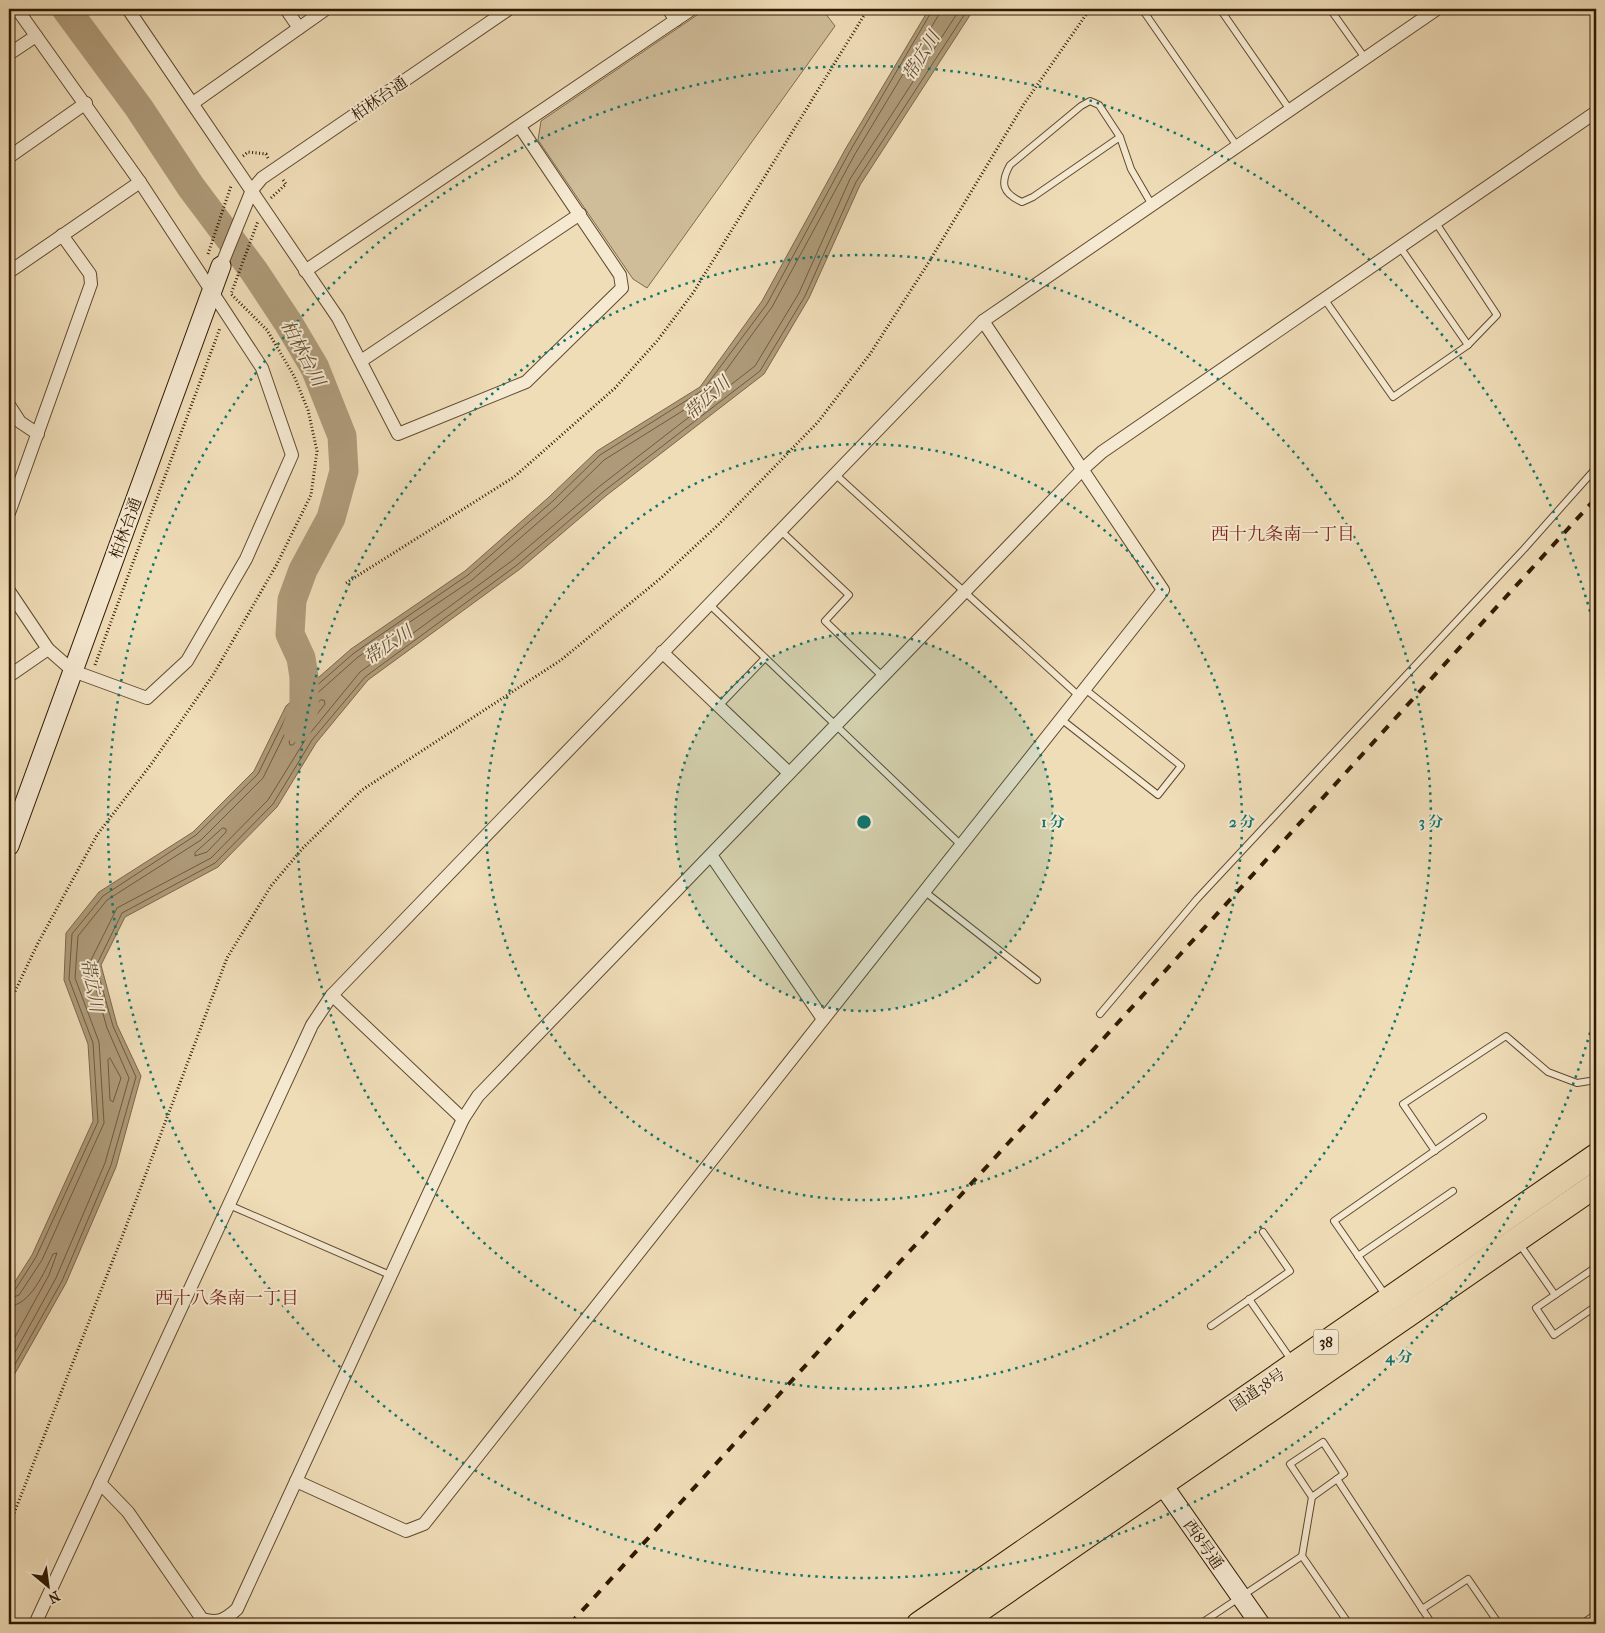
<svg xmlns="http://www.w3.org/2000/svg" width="1605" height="1633" font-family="'IM FELL French Canon','Noto Serif JP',serif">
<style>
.green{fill:#cfbc99;stroke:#806a4c}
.water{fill:#ae9a79;stroke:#7c6649}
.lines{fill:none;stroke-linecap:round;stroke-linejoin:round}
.shore{stroke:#6f5a3c;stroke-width:1}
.river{stroke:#ae9a79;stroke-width:29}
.lane-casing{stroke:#604a2e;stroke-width:8}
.street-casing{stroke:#604a2e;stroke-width:14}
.secondary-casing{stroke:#301900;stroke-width:21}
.highway-casing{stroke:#301900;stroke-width:26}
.path{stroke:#301900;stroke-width:3;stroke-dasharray:1 2.5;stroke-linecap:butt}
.lane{stroke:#f5e9d1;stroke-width:6}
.street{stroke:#f5e9d1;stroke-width:12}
.secondary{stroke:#f5e9d1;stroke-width:19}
.highway{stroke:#efddb8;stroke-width:24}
.rail{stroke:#301900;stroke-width:4;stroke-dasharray:9 9;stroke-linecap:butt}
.ring{fill:none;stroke:#0f766e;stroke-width:2.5;stroke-dasharray:2.5 5}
.labels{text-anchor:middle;stroke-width:4;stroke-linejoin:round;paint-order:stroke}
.shield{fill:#f5e9d1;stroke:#6b573f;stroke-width:1}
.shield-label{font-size:15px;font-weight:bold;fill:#301900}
.street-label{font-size:16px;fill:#301900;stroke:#f5e9d1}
.water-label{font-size:18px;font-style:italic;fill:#624d30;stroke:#f5e9d1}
.neighbourhood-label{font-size:18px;fill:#7a1f14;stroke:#f5e9d1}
.centre{fill:#0f766e;stroke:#f5e9d1;stroke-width:2.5}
.ring-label{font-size:15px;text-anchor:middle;font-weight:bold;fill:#0f766e;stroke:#f5e9d1;stroke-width:4;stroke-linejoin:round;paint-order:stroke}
</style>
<rect width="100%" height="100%" fill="#efddb8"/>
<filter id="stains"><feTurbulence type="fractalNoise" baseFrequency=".004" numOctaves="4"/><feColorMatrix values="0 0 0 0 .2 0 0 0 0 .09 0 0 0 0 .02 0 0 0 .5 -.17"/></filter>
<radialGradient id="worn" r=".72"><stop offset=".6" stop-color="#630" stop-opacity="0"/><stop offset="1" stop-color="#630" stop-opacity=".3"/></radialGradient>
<!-- green -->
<polygon class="green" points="706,9 822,9 835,26 647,288 633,279 538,140 541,121"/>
<!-- water -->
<polygon class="water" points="929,9 974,9 860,185 809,298 764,374 607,495 520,569 368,680 316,743 277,807 218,867 125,917 101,965 117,1025 141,1076 116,1167 66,1283 9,1384 9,1291 32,1255 93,1121 88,1044 64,980 66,933 99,892 193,832 254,771 286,706 351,649 465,571 549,497 597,451 700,387 762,301 846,148"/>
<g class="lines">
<!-- shore -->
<g class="shore">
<polygon points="321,700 324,700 325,704 293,745 290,745 289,742 301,718"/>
<polygon points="223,828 226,829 226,832 207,852 195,856 195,853"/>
<polygon points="110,1058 121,1078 113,1102 110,1100 108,1060"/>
<polyline points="9,1292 15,1290 36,1257 98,1122 93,1043 69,979 72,934 103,896 196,835 258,774 290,709 354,653 468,575 553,501 600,455 703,390 767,304 850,151 933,9"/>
<polyline points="9,1299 19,1295 42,1260 104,1123 99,1042 75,978 78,936 107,900 201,840 263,778 295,713 358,657 472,580 557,506 604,460 708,395 772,307 855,154 938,16 939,9"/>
<path d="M 9,1306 C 30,1306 45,1271 53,1254 L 57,1253 L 49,1275 L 9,1348"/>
<polyline points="9,1363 56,1278 105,1163 129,1078 107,1028 90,967 91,960 117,908 211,858 268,800 307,737 360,672 513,560 600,486 755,366 799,293 850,179 960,9"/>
<polyline points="9,1375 62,1281 111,1165 136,1077 113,1026 96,966 122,913 215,863 273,804 312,740 365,677 517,565 604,491 760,371 805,296 856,182 968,9"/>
</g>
<!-- river -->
<polyline class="river" points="66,9 139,108 191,187 254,271 289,324 315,368 342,436 344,471 331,518 303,570 292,600 290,634 301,658 304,677 304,709 297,728"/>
<defs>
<g id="lane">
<polyline points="1142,9 1237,146"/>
<polyline points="1220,9 1290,110"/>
<polyline points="1330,9 1365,58"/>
<path d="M 1090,101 L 1099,105 L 1120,137 L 1033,197 L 1022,202 C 1002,193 1000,183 1010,165 L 1081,106 Z"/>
<polyline points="1120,137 1131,169 1152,205"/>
<polyline points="1400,247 1468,345"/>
<polyline points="1325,300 1393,397 1468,345 1497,315 1436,223"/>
<polyline points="835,474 1079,696"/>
<polyline points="780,530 849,595 825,621 883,677"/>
<polyline points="709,604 961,845"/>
<polyline points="719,706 765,658"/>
<polyline points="1061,719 1158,795 1181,766 1085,689"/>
<polyline points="924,891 1037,980"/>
<polyline points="1100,1014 1197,899 1524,549 1596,468"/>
<polyline points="1435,1151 1403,1104 1506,1036 1548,1072 1577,1083 1596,1080"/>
<polyline points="229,1205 390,1275"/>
<polyline points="1518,1242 1555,1295 1596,1267"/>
<polyline points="1358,1256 1453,1191"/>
<polyline points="1555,1295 1536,1308 1554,1335 1596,1306"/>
<polyline points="1386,1296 1334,1221 1483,1117"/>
<polyline points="1249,1299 1292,1361"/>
<polyline points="1211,1326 1290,1271 1263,1232"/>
<polyline points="1312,1497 1290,1464 1323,1442 1344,1474 1337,1479"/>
<polyline points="1422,1609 1468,1579 1499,1624"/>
<polyline points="1200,1624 1302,1556"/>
<polyline points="1349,1624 1302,1556 1312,1497 1337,1479 1432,1624"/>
<polyline points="1582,1624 1596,1614"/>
</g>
<g id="street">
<polyline points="128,9 338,318 398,434 526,382 622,288 620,275 520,127"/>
<polyline points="286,9 299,28"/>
<polyline points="668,9 676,20"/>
<polyline points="9,54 36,36"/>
<polyline points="193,103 326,9"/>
<polyline points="9,157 86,103"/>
<polyline points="221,266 252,190 262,178 509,9"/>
<polyline points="305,271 692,9"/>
<polyline points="9,272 140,182"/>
<polyline points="361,361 580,214"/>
<polyline points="9,405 20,422 38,434"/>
<polyline points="9,513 91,284 90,274 62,235"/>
<polyline points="9,591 48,649 73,671 147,698 187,661 246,559 292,455 262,368 140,182 17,9"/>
<polyline points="662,652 789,773"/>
<polyline points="9,676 48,649"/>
<polyline points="711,855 823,1019"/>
<polyline points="332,995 463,1119"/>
<polyline points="296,1481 406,1531 424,1524 1163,590 983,321"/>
<path d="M 100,1483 L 128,1512 L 202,1619 C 218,1624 225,1620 237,1609 L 463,1119 L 478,1096 L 1083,469 L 1102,452 L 1596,112"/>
<polyline points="35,1624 312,1025 332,995 983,321 1437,9"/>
</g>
<g id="secondary">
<polyline points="9,846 221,266"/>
<polyline points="1155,1474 1260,1624"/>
</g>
<g id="highway">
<polyline points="919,1624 1596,1156"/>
<polyline points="959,1624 1596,1185"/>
</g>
</defs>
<!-- lane casing -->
<use href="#lane" class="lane-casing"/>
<!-- street casing -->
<use href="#street" class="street-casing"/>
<!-- secondary casing -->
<use href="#secondary" class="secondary-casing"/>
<!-- highway casing -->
<use href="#highway" class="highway-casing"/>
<!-- path -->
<g class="path">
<polyline points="243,156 248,152 266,154 268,158"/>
<polyline points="271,198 286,184 283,180"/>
<polyline points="208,254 231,186"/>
<polyline points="346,583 514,477 615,388 657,341 693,293 868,9"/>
<polyline points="95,665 220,328"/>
<polyline points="9,1004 37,945 97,835 152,763 213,675 277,564 311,495 317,451 308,410 294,376 267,330 231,294 258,221"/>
<polyline points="9,1526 127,1224 227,958 271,886 302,849 362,790 561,660 661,578 718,525 818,422 870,354 929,262 1024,104 1090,9"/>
</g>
<!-- lane -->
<use href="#lane" class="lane"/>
<!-- street -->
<use href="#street" class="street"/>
<!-- secondary -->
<use href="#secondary" class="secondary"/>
<!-- highway -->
<use href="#highway" class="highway"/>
<!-- rail -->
<polyline class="rail" points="570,1624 1596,498"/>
</g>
<!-- distance rings -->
<circle cx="864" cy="822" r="189" fill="#0f766e" fill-opacity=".12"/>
<g class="ring">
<circle cx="864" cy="822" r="189"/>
<circle cx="864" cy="822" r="378"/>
<circle cx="864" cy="822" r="567"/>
<path d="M1596 1011A756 756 0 1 1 1596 633"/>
</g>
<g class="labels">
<!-- shield labels -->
<rect class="shield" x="1313.5" y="1329.5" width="25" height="25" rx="4"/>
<g class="shield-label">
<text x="1326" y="1347">38</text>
</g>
<!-- street labels -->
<g class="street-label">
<text transform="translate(379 98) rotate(-35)" y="6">柏林台通</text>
<text transform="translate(125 528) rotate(-70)" y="6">柏林台通</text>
<text transform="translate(1257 1389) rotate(-34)" y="6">国道38号</text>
<text transform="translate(1204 1544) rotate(55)" y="6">西8号通</text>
</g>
<!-- water labels -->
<g class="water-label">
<text transform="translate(921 56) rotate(-58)" y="6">帯広川</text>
<text transform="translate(303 353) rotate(62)" y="6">柏林台川</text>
<text transform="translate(707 398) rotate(-42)" y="6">帯広川</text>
<text transform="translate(388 645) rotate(-34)" y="6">帯広川</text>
<text transform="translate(92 985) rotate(79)" y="6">帯広川</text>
</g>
<!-- neighbourhood labels -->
<g class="neighbourhood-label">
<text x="1283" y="540">西十九条南一丁目</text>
<text x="227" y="1304">西十八条南一丁目</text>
</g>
</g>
<circle cx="864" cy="822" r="8" class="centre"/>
<g class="ring-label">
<text x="1053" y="827">1 分</text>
<text x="1242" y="827">2 分</text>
<text x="1431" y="827">3 分</text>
<text x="1399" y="1362">4 分</text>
</g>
<!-- margin -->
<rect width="1605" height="1633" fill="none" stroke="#efddb8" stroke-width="30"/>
<rect x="10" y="10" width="1585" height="1613" fill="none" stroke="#301900" stroke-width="2.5"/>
<rect x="15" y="15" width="1575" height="1603" fill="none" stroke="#301900"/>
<!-- north arrow -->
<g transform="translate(48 1586) rotate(151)" stroke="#f5e9d1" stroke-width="4" paint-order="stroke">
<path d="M0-4L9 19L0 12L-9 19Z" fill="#301900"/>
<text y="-8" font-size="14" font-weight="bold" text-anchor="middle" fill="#301900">N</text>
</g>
<rect width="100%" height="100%" filter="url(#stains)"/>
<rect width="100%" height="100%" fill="url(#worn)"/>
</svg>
